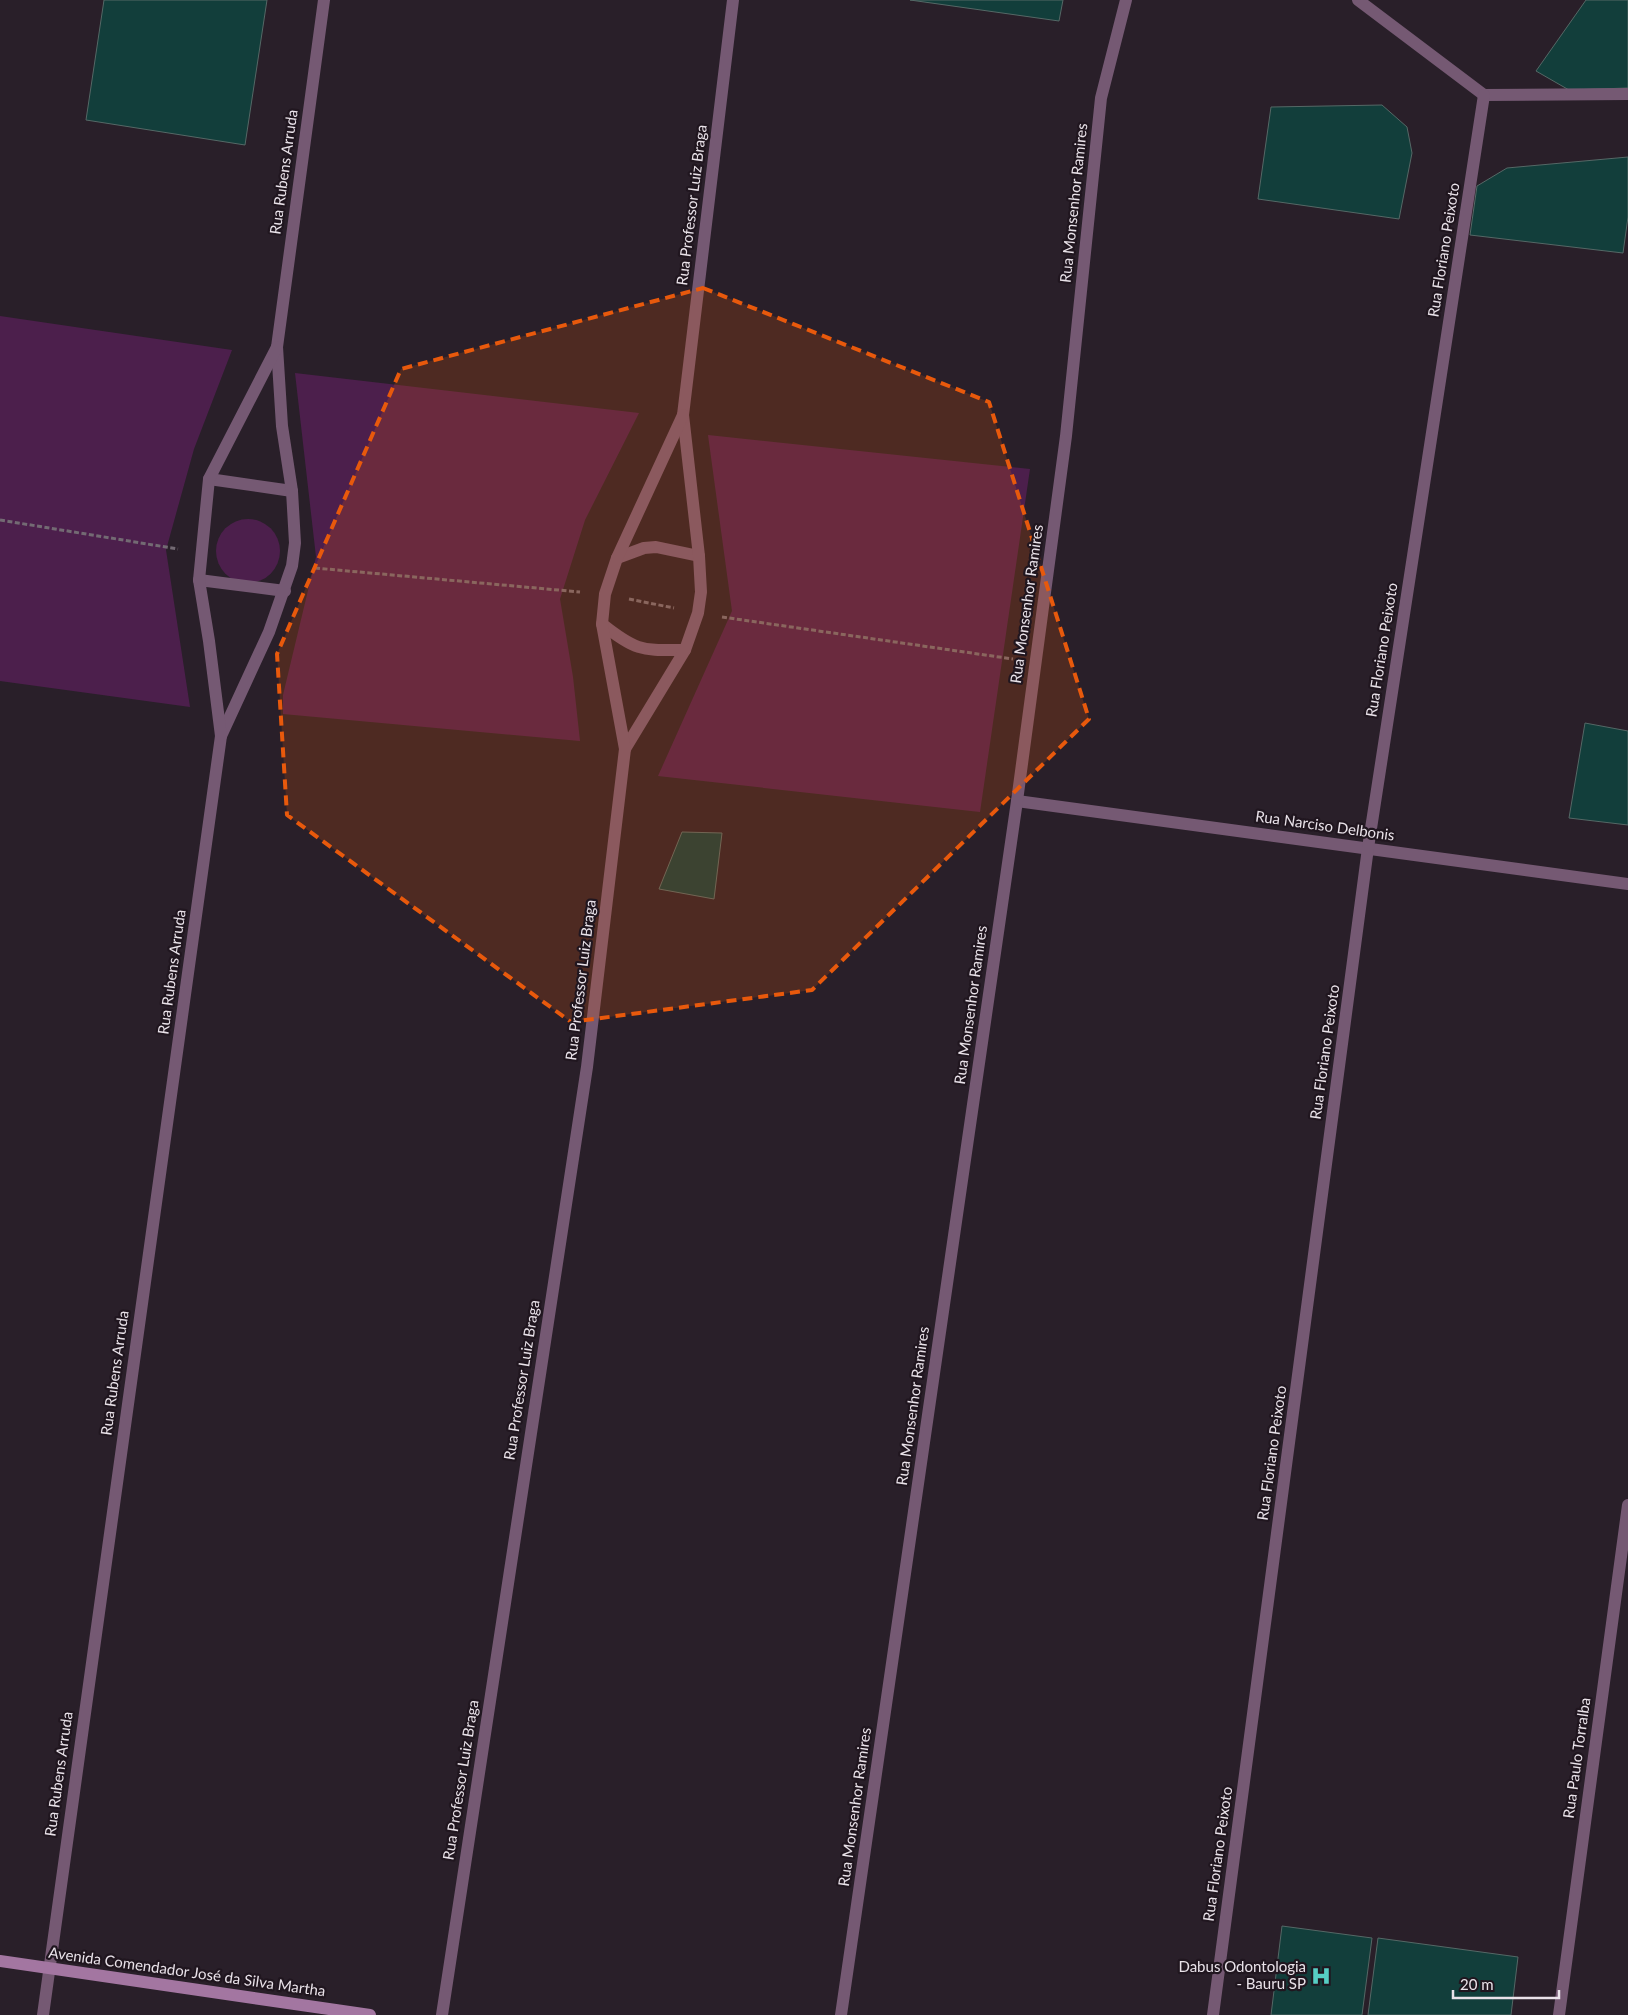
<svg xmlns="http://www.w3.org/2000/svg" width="1628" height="2015" font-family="Lato,sans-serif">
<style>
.green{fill:#4c1f4c}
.building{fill:#123e3b;stroke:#556866}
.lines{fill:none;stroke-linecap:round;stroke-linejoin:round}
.path{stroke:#736a73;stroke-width:3;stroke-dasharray:5 2.5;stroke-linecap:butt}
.street{stroke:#755973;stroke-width:12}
.secondary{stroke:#a376a1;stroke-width:12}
.marked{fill:#e8590c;fill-opacity:0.2;stroke:#e8590c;stroke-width:4;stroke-dasharray:10 6;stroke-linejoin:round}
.labels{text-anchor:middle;stroke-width:4.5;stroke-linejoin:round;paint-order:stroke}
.street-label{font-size:15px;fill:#e9e2e9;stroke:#20161f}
.poi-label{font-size:15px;fill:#e9e2e9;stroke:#20161f;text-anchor:end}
</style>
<rect width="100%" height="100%" fill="#291f29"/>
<!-- green -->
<g class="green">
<polygon points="0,316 232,350 194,449 166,550 190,707 0,681"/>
<polygon points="295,373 639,413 585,520 560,599 573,677 580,741 283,714 283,695 316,557"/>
<polygon points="708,435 1030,469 980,812 658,776 732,611"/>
<circle cx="248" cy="551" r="32"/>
</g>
<!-- building -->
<g class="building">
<polygon points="104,0 267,0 245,145 86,120"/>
<polygon points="910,0 1063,0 1059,21"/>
<polygon points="1586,0 1628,0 1628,88 1569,90 1536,71"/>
<polygon points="1382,105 1407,127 1412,153 1399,219 1258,199 1271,107"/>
<polygon points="1628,157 1628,217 1623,253 1470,235 1477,186 1507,168"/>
<polygon points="1585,723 1628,731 1628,825 1569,818"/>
<polygon points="682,832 722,833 714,899 659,889"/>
<polygon points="1282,1926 1372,1938 1362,2015 1271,2015"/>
<polygon points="1378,1938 1518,1957 1511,2015 1368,2015"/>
</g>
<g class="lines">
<!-- path -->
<g class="path">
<polyline points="0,520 178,549"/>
<polyline points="315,568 580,592"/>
<polyline points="629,599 674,608"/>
<polyline points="722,617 1013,659"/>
</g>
<!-- street -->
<g class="street">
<polyline points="1358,0 1484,95"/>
<polyline points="1484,95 1628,94"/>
<polyline points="209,479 292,491"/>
<polyline points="617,558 644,548 656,547 699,556"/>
<polyline points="199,580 285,591"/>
<path d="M 602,624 C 637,652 642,650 685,650"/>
<polyline points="221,736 269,632 292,566 295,543 292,491 282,426 277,347 324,0"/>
<polyline points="625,749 685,650 698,613 701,592 699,556 683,415 733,0"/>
<polyline points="1017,801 1628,884"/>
<polyline points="43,2015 221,736 209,641 199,580 209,479 277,347"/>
<polyline points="442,2015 587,1067 625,749 602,624 605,594 617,558 683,415"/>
<polyline points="841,2015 1017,801 1066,436 1101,98 1126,0"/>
<polyline points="1213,2015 1368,848 1484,95"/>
<polyline points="1559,2015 1628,1505"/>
</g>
<!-- secondary -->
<polyline class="secondary" points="0,1961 370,2015"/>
</g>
<!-- marked area -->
<path class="marked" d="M 703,288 L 989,402 L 1089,719 L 812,990 L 571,1022 L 287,815 L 277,654 L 401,369 Z"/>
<!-- icons -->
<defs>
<symbol id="hospital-bare" viewBox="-9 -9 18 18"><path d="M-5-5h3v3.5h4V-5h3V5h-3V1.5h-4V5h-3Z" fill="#56cec4" stroke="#20161f" stroke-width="2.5" paint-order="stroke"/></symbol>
</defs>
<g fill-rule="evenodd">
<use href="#hospital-bare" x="1307" y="1962" width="28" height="28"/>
</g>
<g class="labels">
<!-- street labels -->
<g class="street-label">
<text transform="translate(284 172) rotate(-82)" y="5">Rua Rubens Arruda</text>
<text transform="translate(1074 203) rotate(-84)" y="5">Rua Monsenhor Ramires</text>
<text transform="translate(692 205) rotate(-83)" y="5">Rua Professor Luiz Braga</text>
<text transform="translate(1444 250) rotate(-81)" y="5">Rua Floriano Peixoto</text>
<text transform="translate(1027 604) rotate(-82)" y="5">Rua Monsenhor Ramires</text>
<text transform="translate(1382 650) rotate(-81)" y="5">Rua Floriano Peixoto</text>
<text transform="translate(1325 826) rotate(8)" y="5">Rua Narciso Delbonis</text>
<text transform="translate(172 972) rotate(-82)" y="5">Rua Rubens Arruda</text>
<text transform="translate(581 980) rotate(-83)" y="5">Rua Professor Luiz Braga</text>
<text transform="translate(971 1005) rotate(-82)" y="5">Rua Monsenhor Ramires</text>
<text transform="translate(1325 1052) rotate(-82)" y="5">Rua Floriano Peixoto</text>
<text transform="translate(115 1373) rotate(-82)" y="5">Rua Rubens Arruda</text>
<text transform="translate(522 1380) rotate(-81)" y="5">Rua Professor Luiz Braga</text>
<text transform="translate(913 1406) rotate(-82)" y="5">Rua Monsenhor Ramires</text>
<text transform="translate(1272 1453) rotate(-82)" y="5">Rua Floriano Peixoto</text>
<text transform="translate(1577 1758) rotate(-82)" y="5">Rua Paulo Torralba</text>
<text transform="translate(59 1774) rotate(-82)" y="5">Rua Rubens Arruda</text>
<text transform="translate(461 1780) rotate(-81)" y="5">Rua Professor Luiz Braga</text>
<text transform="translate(855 1807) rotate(-82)" y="5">Rua Monsenhor Ramires</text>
<text transform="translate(1218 1854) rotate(-82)" y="5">Rua Floriano Peixoto</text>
<text transform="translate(187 1972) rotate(8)" y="5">Avenida Comendador José da Silva Martha</text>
</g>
<!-- poi labels -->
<g class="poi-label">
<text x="1306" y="1972">Dabus Odontologia<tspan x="1306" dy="17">- Bauru SP</tspan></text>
</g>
</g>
<!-- scale -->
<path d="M1453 1990v8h106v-8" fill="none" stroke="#e9e2e9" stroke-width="2.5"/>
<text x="1460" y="1990" font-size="15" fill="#e9e2e9" stroke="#20161f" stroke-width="4" paint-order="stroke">20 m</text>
</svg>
